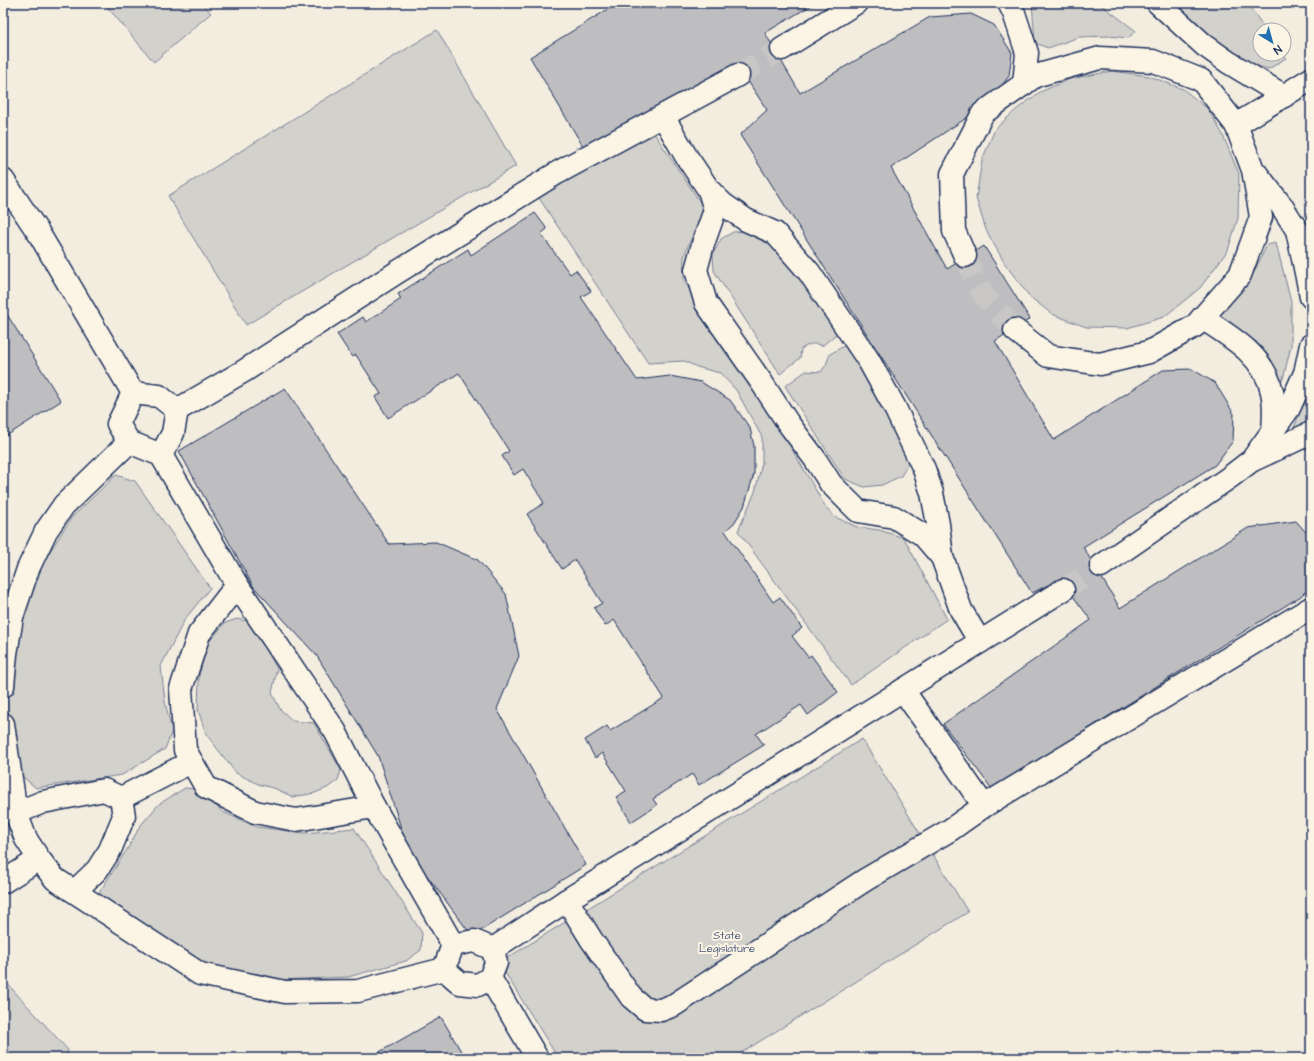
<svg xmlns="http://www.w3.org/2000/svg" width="1314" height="1061" font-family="'Architects Daughter',sans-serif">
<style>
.green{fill:#d3d1cc;stroke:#778095}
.building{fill:#bebec0;stroke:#1b2f5e}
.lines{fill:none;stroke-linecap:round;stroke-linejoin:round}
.minor-tunnel{stroke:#c8c7c6;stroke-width:22;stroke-dasharray:22 11;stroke-linecap:butt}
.minor-casing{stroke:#1b2f5e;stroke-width:25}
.minor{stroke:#fcf5e5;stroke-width:22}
.labels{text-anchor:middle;stroke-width:4;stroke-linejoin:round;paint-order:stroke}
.park-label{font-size:11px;fill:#49587a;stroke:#fcf5e5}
</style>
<rect width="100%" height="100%" fill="#f3ede0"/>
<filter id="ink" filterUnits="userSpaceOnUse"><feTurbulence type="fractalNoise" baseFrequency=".025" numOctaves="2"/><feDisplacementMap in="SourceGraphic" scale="8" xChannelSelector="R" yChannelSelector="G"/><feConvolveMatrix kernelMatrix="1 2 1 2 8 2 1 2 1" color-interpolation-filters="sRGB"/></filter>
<g filter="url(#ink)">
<!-- green -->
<g class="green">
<polygon points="104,3 202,3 211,13 154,62"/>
<polygon points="1032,3 1099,3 1136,31 1128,38 1109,36 1079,37 1048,48 1035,43"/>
<polygon points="1186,3 1247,3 1266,30 1260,30 1260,54 1283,54 1286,58 1269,69 1247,64 1169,13"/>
<polygon points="437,30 516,166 384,243 246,325 168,196"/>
<polygon points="1112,71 1149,76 1183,89 1208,109 1222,133 1239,174 1238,218 1228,250 1200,288 1164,317 1127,328 1086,327 1052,314 1030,297 1005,264 986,230 976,198 982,160 995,129 1017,109 1040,92 1070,79"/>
<path d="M 654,133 L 704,208 C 701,226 688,240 684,258 C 683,265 684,274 684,281 L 771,413 L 825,506 L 835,517 L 857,527 L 879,530 L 904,538 L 947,619 L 851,685 L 738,531 L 755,492 L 762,463 L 762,437 L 736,390 L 720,373 L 697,367 L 684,361 L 648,363 L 537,195 Z"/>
<path d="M 747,231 L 775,239 L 842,329 L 822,346 C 814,342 809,344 801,349 L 800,358 L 780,374 L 714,271 L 713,254 L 721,239 L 733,232 Z"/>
<polygon points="1276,243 1291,302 1291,346 1283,379 1274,392 1211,323 1253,274 1267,245"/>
<polygon points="851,342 910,442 908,464 901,476 882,485 864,487 845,479 785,386 806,371 821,372 826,365 830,354"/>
<polygon points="1311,382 1311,422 1304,427 1294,428"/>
<polygon points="116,475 135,481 210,588 185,619 161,666 165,702 172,731 165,749 122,775 36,788 17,772 8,725 6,687 11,642 36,573 72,517"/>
<polygon points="237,619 252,622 277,669 272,693 280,709 293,721 314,723 341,770 338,780 327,788 315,793 293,797 276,789 258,784 236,773 206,734 198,710 199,675 208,643 225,623"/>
<polygon points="862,739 968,912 733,1058 558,1058 499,963"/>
<polygon points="185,788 196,789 223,812 257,827 305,833 354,828 422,933 421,950 406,961 348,977 279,980 200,963 95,899 128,848 140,826 159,804"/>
<polygon points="3,979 68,1050 66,1058 3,1058"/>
</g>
<!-- building -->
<g class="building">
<polygon points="618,3 815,3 765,33 800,93 930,17 971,14 994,25 1012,53 1009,76 989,103 891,168 947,269 984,246 1030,319 995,341 1054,440 1163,370 1192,369 1215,383 1234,414 1233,441 1215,465 1083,547 1120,608 1248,528 1296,521 1311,538 1311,586 1301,596 992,789 943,724 1091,620 1060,579 1032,593 740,135 767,110 736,63 584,148 530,57"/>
<polygon points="535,213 547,229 541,234 570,274 576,270 591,291 581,297 637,380 670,376 701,382 730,400 750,428 754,446 754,474 744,507 734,523 725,531 773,602 780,597 802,628 792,636 808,657 811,655 838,692 808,715 801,705 756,734 764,745 699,785 692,774 653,799 657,805 631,822 616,797 626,791 602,753 595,758 585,740 607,726 610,731 664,698 614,620 605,626 594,608 602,603 575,560 562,569 527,514 544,503 523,469 514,475 502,456 509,451 459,373 388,418 375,397 381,394 356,355 352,357 337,334 363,317 366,322 401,299 398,294 468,249 471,255"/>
<polygon points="3,308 61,401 3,438"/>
<polygon points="285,388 389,544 436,542 478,560 506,594 519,656 497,709 586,865 472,936 408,850 378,756 317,656 253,586 179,451"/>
<polygon points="441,1017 465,1058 369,1058"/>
</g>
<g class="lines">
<!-- minor-tunnel -->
<g class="minor-tunnel">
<polyline points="738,75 782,49"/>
<polyline points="965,256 982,293 1015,330"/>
<polyline points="1063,590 1101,566"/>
</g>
<defs>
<g id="minor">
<polyline points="1009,3 1014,13 1027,53 1024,84"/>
<polyline points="1158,3 1204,45 1228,62 1284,96"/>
<polyline points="782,49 856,3"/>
<polyline points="663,116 686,156 709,190 723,204 746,220 775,233 809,272 869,361 894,406 924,469 932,493 938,524 942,557 961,610 980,642"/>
<polyline points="1236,125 1311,79"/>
<polyline points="1256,173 1281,205 1297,230 1311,297"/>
<polyline points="3,180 38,232 133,393"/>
<polyline points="709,190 715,210 703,244 696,270 706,303 762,383 788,423 815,459 831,484 858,511 894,517 923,535 942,557"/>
<polyline points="965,256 954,231 952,174 983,113 1035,76 1100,58 1153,61 1201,80 1236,125 1253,170 1261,217 1240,275 1195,326 1149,352 1100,364 1048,356 1015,330"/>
<path d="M 1202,318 C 1230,336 1265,356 1272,392 C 1275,404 1274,418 1273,431"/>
<polyline points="177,410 244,371 396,273 557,173 738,75"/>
<polyline points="161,455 173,433 177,410 159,396 133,393 118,424 129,442 161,455 237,585 335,731 374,807 453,945"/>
<polyline points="1253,460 1311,433"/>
<polyline points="1101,566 1230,477 1252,460 1289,408 1305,373 1311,345"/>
<polyline points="237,585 199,634 181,689 185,750 206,787 255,812 296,820 374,807"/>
<polyline points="3,686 6,654 12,617 28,569 46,531 64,505 129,442"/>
<polyline points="903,690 984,806"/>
<polyline points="3,724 16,813 26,839 39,859 55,879 200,974 285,992 358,991 444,969"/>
<polyline points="121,798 191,762"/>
<polyline points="16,813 43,802 104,790 121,798 124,816 110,850 97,870 75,891"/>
<polyline points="3,882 39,859"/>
<polyline points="567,900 591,939 631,997 645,1009 661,1010 674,1005 865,880 950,830 984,806 1311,608"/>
<polygon points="474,941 493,949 496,963 490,978 478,985 460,983 444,969 453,945"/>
<polyline points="493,949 567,900 1063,590"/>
<polyline points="490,978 537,1058"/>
</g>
</defs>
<!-- minor casing -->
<use href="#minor" class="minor-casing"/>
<!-- minor -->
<use href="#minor" class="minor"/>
</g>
</g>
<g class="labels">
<!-- park labels -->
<g class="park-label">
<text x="727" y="939">State<tspan x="727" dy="13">Legislature</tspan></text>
</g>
</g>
<!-- margin -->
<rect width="1314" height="1061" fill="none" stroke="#fcf5e5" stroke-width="16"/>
<rect x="8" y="8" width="1298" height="1045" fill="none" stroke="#1b2f5e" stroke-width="1.5" filter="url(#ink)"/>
<!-- north arrow -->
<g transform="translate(1272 42) rotate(143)"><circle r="19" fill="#fcf5e5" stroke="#a2a6af"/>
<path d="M0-3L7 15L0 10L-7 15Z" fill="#1f6fb2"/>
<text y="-6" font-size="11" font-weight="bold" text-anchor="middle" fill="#1b2f5e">N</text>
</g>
</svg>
